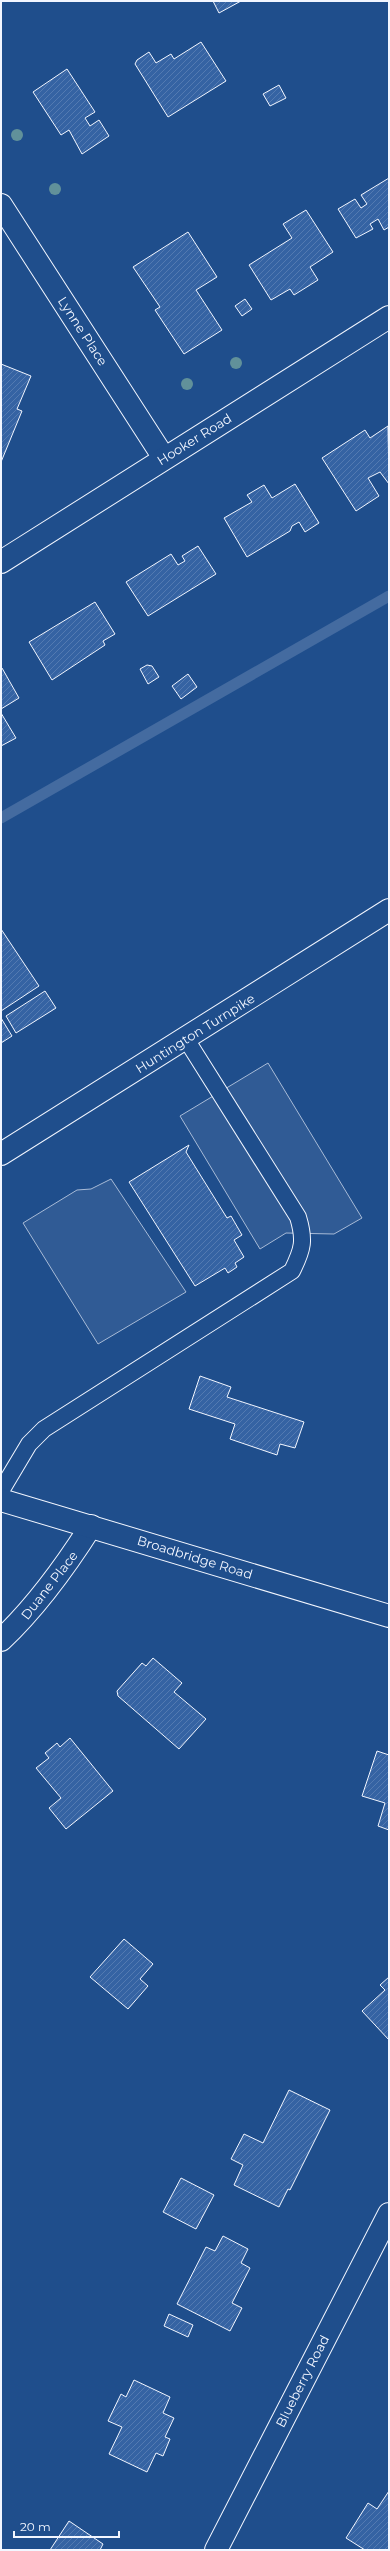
<svg xmlns="http://www.w3.org/2000/svg" width="390" height="2551" font-family="Montserrat,sans-serif">
<style>
.built{fill:#305b95;stroke:#a8bbd7}
.lines{fill:none;stroke-linecap:round;stroke-linejoin:round}
.stream{stroke:#446ba0;stroke-width:11}
.building{fill:url(#building-hatch);stroke:#f2f6ff}
.lane-casing{stroke:#f2f6ff;stroke-width:18}
.street-casing{stroke:#f2f6ff;stroke-width:24}
.secondary-casing{stroke:#f2f6ff;stroke-width:24}
.lane{stroke:#1f4e8c;stroke-width:16}
.street{stroke:#1f4e8c;stroke-width:22}
.secondary{stroke:#1f4e8c;stroke-width:22}
.tree{fill:#61919a}
.labels{text-anchor:middle;stroke-width:3;stroke-linejoin:round;paint-order:stroke}
.street-label{font-size:13px;fill:#f2f6ff;stroke:#1f4e8c}
</style>
<defs>
<pattern id="building-hatch" width="6" height="6" patternUnits="userSpaceOnUse"><rect width="6" height="6" fill="#3563a3"/><path d="M-1 1l2-2M0 6l6-6M5 7l2-2" fill="none" stroke="#537ab1"/></pattern>
</defs>
<rect width="100%" height="100%" fill="#1f4e8c"/>
<!-- built -->
<g class="built">
<polygon points="268,1063 362,1218 334,1234 286,1233 260,1249 180,1116"/>
<polygon points="111,1179 186,1292 98,1344 23,1223 77,1190 91,1189"/>
</g>
<g class="lines">
<!-- stream -->
<polyline class="stream" points="1,818 389,596"/>
</g>
<!-- building -->
<g class="building">
<polygon points="213,1 241,1 219,13"/>
<polygon points="201,42 226,81 168,117 135,64 137,60 149,52 156,63 171,54 174,59"/>
<polygon points="67,69 95,112 85,118 90,126 99,120 109,136 82,154 69,130 61,135 33,92"/>
<polygon points="279,85 286,98 270,106 263,94"/>
<polygon points="389,178 389,227 384,230 378,219 370,224 373,229 356,238 338,209 355,199 361,208 367,204 361,195"/>
<polygon points="306,210 333,252 310,267 318,280 294,295 290,289 271,300 249,265 292,238 283,224"/>
<polygon points="188,232 217,277 196,290 222,330 184,354 155,310 160,307 133,267"/>
<polygon points="245,299 252,309 242,316 235,306"/>
<polygon points="1,364 31,376 17,409 22,411 1,462"/>
<polygon points="388,426 389,484 380,472 368,478 379,496 356,511 322,458 365,430 370,438"/>
<polygon points="295,484 319,523 305,532 299,522 292,526 290,531 247,557 224,518 252,502 247,495 264,485 272,498"/>
<polygon points="198,546 216,574 148,616 126,582 171,554 178,565 185,561 182,556"/>
<polygon points="95,602 115,634 103,641 105,645 52,680 29,642"/>
<polygon points="147,665 152,666 159,677 148,684 140,669"/>
<polygon points="2,668 19,698 1,709 1,668"/>
<polygon points="188,674 197,687 181,699 172,686"/>
<polygon points="1,713 16,738 1,746"/>
<polygon points="1,929 39,986 1,1011"/>
<polygon points="45,991 56,1008 16,1033 6,1016"/>
<polygon points="1,1018 12,1036 1,1043"/>
<polygon points="189,1145 186,1152 227,1218 231,1216 242,1235 234,1240 244,1257 235,1263 237,1267 228,1273 225,1268 195,1286 129,1182"/>
<polygon points="200,1376 231,1387 227,1397 304,1422 295,1448 280,1444 277,1455 230,1439 235,1424 189,1409"/>
<polygon points="153,1658 182,1683 174,1692 206,1719 179,1749 118,1696 117,1691 142,1663 146,1666"/>
<polygon points="70,1738 113,1791 66,1829 49,1808 61,1798 36,1768 49,1758 45,1753 57,1743 60,1747"/>
<polygon points="377,1751 389,1755 389,1830 378,1826 385,1803 362,1796"/>
<polygon points="124,1939 153,1964 140,1979 148,1986 128,2009 90,1977"/>
<polygon points="389,1977 389,2040 362,2011 385,1990 380,1985"/>
<polygon points="289,2090 330,2110 290,2190 288,2189 279,2207 234,2185 243,2165 231,2159 244,2134 263,2143"/>
<polygon points="181,2178 214,2195 196,2229 163,2212"/>
<polygon points="223,2236 248,2249 241,2263 250,2268 232,2303 242,2308 230,2331 177,2304 206,2247 215,2251"/>
<polygon points="169,2314 193,2325 188,2337 164,2326"/>
<polygon points="134,2380 170,2397 163,2413 174,2418 165,2437 170,2439 163,2456 156,2453 147,2472 109,2454 122,2427 108,2421 121,2394 126,2397"/>
<polygon points="389,2491 389,2550 365,2550 346,2538 368,2503 377,2509"/>
<polygon points="69,2521 103,2544 100,2550 50,2550"/>
</g>
<g class="lines">
<defs>
<path id="lane" d="M 1,1491 L 29,1444 L 44,1429 L 292,1271 C 303,1249 305,1240 298,1217 L 186,1039"/>
<g id="street">
<polyline points="1,205 164,458"/>
<polyline points="1,562 389,317"/>
<path d="M 1,1640 C 37,1606 65,1567 91,1526"/>
<polyline points="216,2550 389,2214"/>
</g>
<g id="secondary">
<polyline points="1,1154 389,910"/>
<polyline points="1,1500 389,1616"/>
</g>
</defs>
<!-- lane casing -->
<use href="#lane" class="lane-casing"/>
<!-- street casing -->
<use href="#street" class="street-casing"/>
<!-- secondary casing -->
<use href="#secondary" class="secondary-casing"/>
<!-- lane -->
<use href="#lane" class="lane"/>
<!-- street -->
<use href="#street" class="street"/>
<!-- secondary -->
<use href="#secondary" class="secondary"/>
</g>
<!-- trees -->
<g class="tree">
<circle cx="17" cy="135" r="6"/>
<circle cx="55" cy="189" r="6"/>
<circle cx="236" cy="363" r="6"/>
<circle cx="187" cy="384" r="6"/>
</g>
<g class="labels">
<!-- street labels -->
<g class="street-label">
<text transform="translate(83 331) rotate(57)" y="5">Lynne Place</text>
<text transform="translate(194 439) rotate(-32)" y="5">Hooker Road</text>
<text transform="translate(195 1033) rotate(-32)" y="5">Huntington Turnpike</text>
<text transform="translate(195 1557) rotate(17)" y="5">Broadbridge Road</text>
<text transform="translate(49 1585) rotate(-52)" y="5">Duane Place</text>
<text transform="translate(302 2381) rotate(-63)" y="5">Blueberry Road</text>
</g>
</g>
<!-- border -->
<rect width="390" height="2551" fill="none" stroke="#f2f6ff" stroke-width="4"/>
<!-- scale -->
<path d="M14 2531v6h105v-6" fill="none" stroke="#f2f6ff" stroke-width="2"/>
<text x="20" y="2531" font-size="12" fill="#f2f6ff" stroke="#1f4e8c" stroke-width="3" paint-order="stroke">20 m</text>
</svg>
